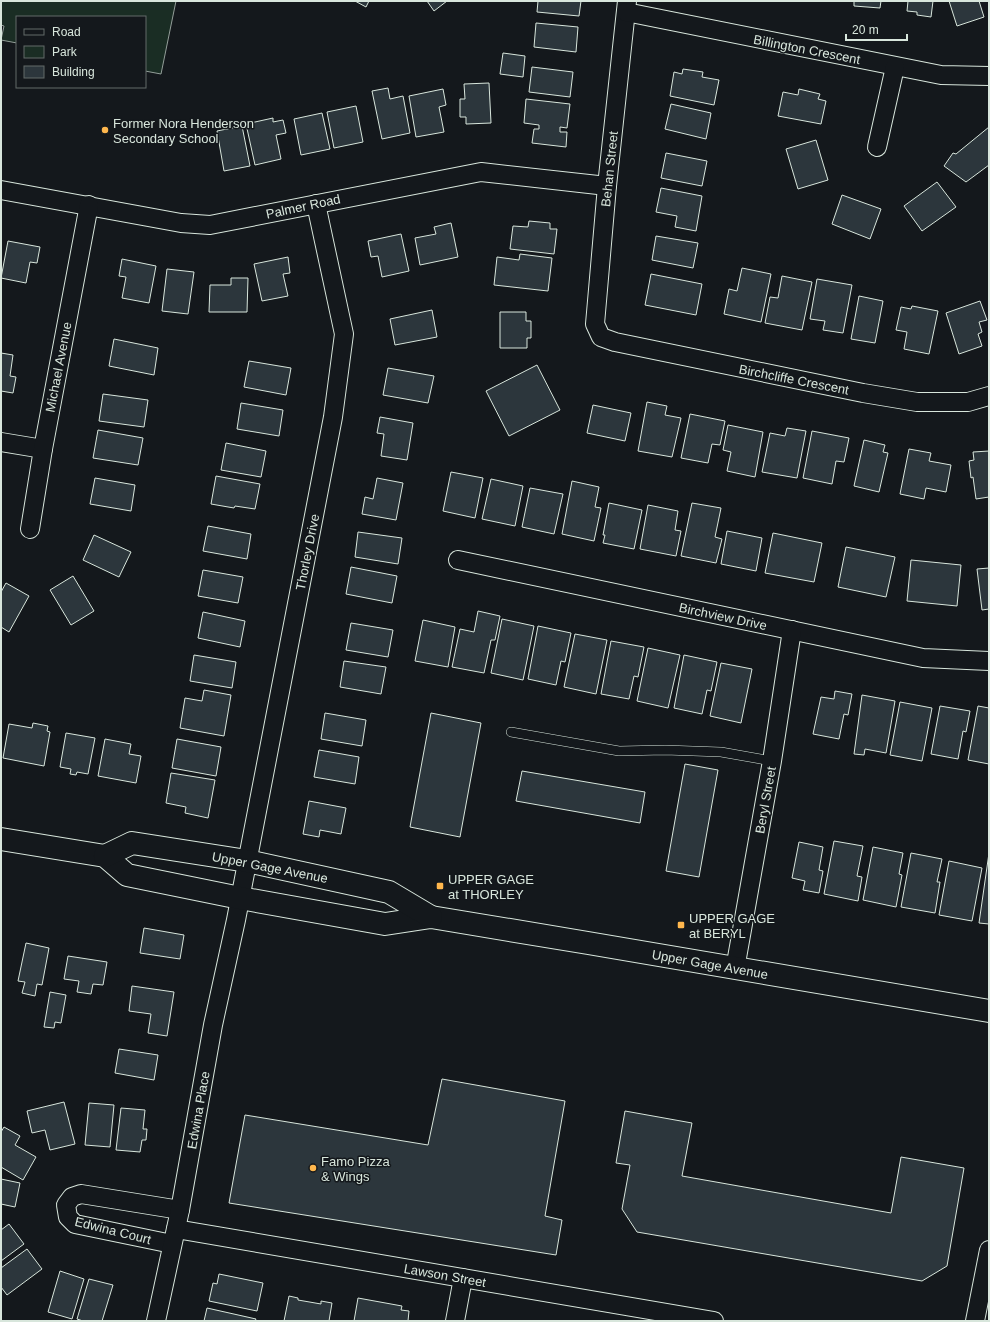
<svg xmlns="http://www.w3.org/2000/svg" width="990" height="1322" font-family="Helvetica,sans-serif">
<style>
.park{fill:#1a2d24;stroke:#939e99}
.building{fill:#2c363c;stroke:#d8e6dc}
.lines{fill:none;stroke-linecap:round;stroke-linejoin:round}
.lane-casing{stroke:#d8e6dc;stroke-width:10}
.street-casing{stroke:#d8e6dc;stroke-width:20}
.secondary-casing{stroke:#d8e6dc;stroke-width:24}
.lane{stroke:#14181c;stroke-width:9}
.street{stroke:#14181c;stroke-width:18}
.secondary{stroke:#14181c;stroke-width:22}
.poi-dot{fill:#ffb74d;stroke:#14181c;stroke-width:1.5}
.labels{text-anchor:middle;stroke-width:3;stroke-linejoin:round;paint-order:stroke}
.street-label{font-size:13px;fill:#d8e6dc;stroke:#14181c}
.poi-label{font-size:13px;fill:#d8e6dc;stroke:#14181c;text-anchor:start}
</style>
<rect width="100%" height="100%" fill="#14181c"/>
<!-- park -->
<polygon class="park" points="1,1 176,1 161,74 145,71 145,17 17,17 17,43 1,40 4,26 1,25"/>
<!-- building -->
<g class="building">
<polygon points="355,1 369,1 366,7"/>
<polygon points="427,1 447,1 434,11"/>
<polygon points="538,1 581,1 579,16 537,12"/>
<polygon points="854,1 881,1 880,8 854,6"/>
<polygon points="908,1 933,1 931,17 917,15 917,12 907,11"/>
<polygon points="949,1 979,1 984,17 957,26"/>
<polygon points="536,23 578,27 576,52 534,47"/>
<polygon points="503,53 525,56 523,77 500,74"/>
<polygon points="532,67 573,72 570,97 529,92"/>
<polygon points="683,69 703,72 702,77 719,80 714,105 670,96 674,72 682,74"/>
<polygon points="489,83 491,123 466,124 466,117 460,117 460,99 465,99 464,84"/>
<polygon points="388,88 390,99 403,96 410,133 382,139 372,91"/>
<polygon points="443,89 446,105 439,107 444,132 416,137 409,96"/>
<polygon points="799,89 820,94 818,99 826,101 821,124 778,116 783,92 798,95"/>
<polygon points="526,99 570,104 567,128 560,127 560,132 567,132 566,147 532,143 534,129 539,129 539,125 524,123"/>
<polygon points="671,104 711,113 706,139 665,129"/>
<polygon points="356,106 363,142 334,148 327,112"/>
<polygon points="322,113 330,149 301,155 294,119"/>
<polygon points="273,118 273,122 283,120 286,133 276,135 281,159 255,165 246,124"/>
<polygon points="242,126 250,166 224,171 217,131"/>
<polygon points="989,127 989,165 966,182 944,166 953,153 956,154"/>
<polygon points="816,140 828,180 798,189 786,149"/>
<polygon points="666,153 707,161 702,186 661,178"/>
<polygon points="937,182 956,207 922,231 904,206"/>
<polygon points="661,188 702,196 696,231 675,227 677,216 656,212"/>
<polygon points="842,195 881,209 870,239 832,224"/>
<polygon points="529,221 550,223 550,229 557,229 554,254 510,249 513,226 528,227"/>
<polygon points="451,223 458,257 420,265 415,238 436,234 434,227"/>
<polygon points="401,234 409,271 382,277 378,256 371,257 368,241"/>
<polygon points="656,236 698,243 693,268 652,260"/>
<polygon points="8,241 40,247 37,263 30,262 26,283 1,278"/>
<polygon points="520,254 552,258 548,291 494,285 497,257 519,260"/>
<polygon points="288,257 290,273 283,274 288,296 262,301 254,264"/>
<polygon points="122,259 156,266 149,303 122,298 126,277 119,276"/>
<polygon points="742,268 771,274 761,322 724,314 729,289 737,291"/>
<polygon points="167,269 194,272 188,314 162,311"/>
<polygon points="651,274 702,284 696,315 645,305"/>
<polygon points="782,276 812,282 802,330 765,323 770,297 778,298"/>
<polygon points="231,278 248,278 247,312 209,312 210,285 231,285"/>
<polygon points="817,279 852,285 843,333 823,330 825,321 810,319"/>
<polygon points="859,296 883,301 875,343 851,339"/>
<polygon points="980,301 987,320 979,322 982,332 978,334 982,346 959,354 946,313"/>
<polygon points="912,306 938,311 929,354 904,349 907,332 896,330 901,307 911,309"/>
<polygon points="432,310 437,337 395,345 390,319"/>
<polygon points="500,312 526,312 526,321 531,321 531,338 527,338 527,348 500,348"/>
<polygon points="114,339 158,348 154,375 109,366"/>
<polygon points="1,353 13,355 10,376 16,377 13,393 1,391"/>
<polygon points="249,361 291,368 286,395 244,387"/>
<polygon points="537,365 560,410 509,436 486,391"/>
<polygon points="388,368 434,376 428,403 383,395"/>
<polygon points="103,394 148,400 144,427 99,421"/>
<polygon points="647,402 667,406 665,415 681,418 672,457 638,451"/>
<polygon points="241,403 283,410 279,436 237,429"/>
<polygon points="593,405 631,413 625,441 587,433"/>
<polygon points="690,414 725,421 720,445 712,444 708,463 681,458"/>
<polygon points="380,417 413,423 407,460 381,456 384,434 377,433"/>
<polygon points="728,425 763,432 755,477 727,471 731,452 723,450"/>
<polygon points="787,428 806,431 797,478 762,472 770,433 785,436"/>
<polygon points="98,430 143,438 138,465 93,458"/>
<polygon points="812,431 849,438 844,462 836,461 832,484 803,478"/>
<polygon points="864,440 885,445 883,452 888,453 879,492 854,486"/>
<polygon points="226,443 266,451 261,477 221,470"/>
<polygon points="909,449 931,453 929,461 951,465 946,492 926,488 924,499 900,494"/>
<polygon points="989,451 989,497 976,499 973,477 971,478 969,461 974,460 973,452"/>
<polygon points="451,472 483,478 475,518 443,511"/>
<polygon points="216,476 260,484 255,509 235,506 234,508 211,504"/>
<polygon points="95,478 135,485 131,511 90,504"/>
<polygon points="377,478 403,483 396,520 362,514 365,497 373,499"/>
<polygon points="491,479 523,486 515,526 482,519"/>
<polygon points="572,481 599,487 595,507 601,508 594,541 562,534"/>
<polygon points="530,488 563,494 554,534 522,527"/>
<polygon points="609,503 642,510 634,549 603,543 605,535 603,535"/>
<polygon points="692,503 721,508 715,537 722,539 716,563 681,556"/>
<polygon points="648,505 678,511 675,530 681,531 676,556 640,549"/>
<polygon points="208,526 251,534 247,559 203,551"/>
<polygon points="727,531 762,538 756,571 721,564"/>
<polygon points="358,532 402,538 398,564 355,557"/>
<polygon points="773,533 822,543 814,582 765,573"/>
<polygon points="94,535 131,552 119,577 83,560"/>
<polygon points="846,547 895,557 886,597 838,587"/>
<polygon points="911,560 961,565 957,606 907,601"/>
<polygon points="351,567 397,576 392,603 346,594"/>
<polygon points="989,568 989,609 982,610 977,569"/>
<polygon points="203,570 243,577 238,603 198,596"/>
<polygon points="73,576 94,611 71,625 50,590"/>
<polygon points="6,583 29,596 9,632 1,627 1,592"/>
<polygon points="478,611 500,616 495,640 491,640 484,673 452,667 460,629 474,632"/>
<polygon points="203,612 245,621 240,647 198,638"/>
<polygon points="502,619 534,626 523,680 491,673"/>
<polygon points="423,620 455,627 448,667 415,661"/>
<polygon points="351,623 393,630 388,657 346,650"/>
<polygon points="538,626 571,633 565,662 561,661 556,685 528,679"/>
<polygon points="575,634 607,640 596,694 564,687"/>
<polygon points="611,641 644,647 638,677 634,676 629,699 601,694"/>
<polygon points="648,648 680,655 668,708 637,701"/>
<polygon points="194,655 236,662 232,688 190,681"/>
<polygon points="684,655 717,662 711,691 707,690 702,714 674,708"/>
<polygon points="344,661 386,667 381,694 340,687"/>
<polygon points="721,663 752,669 741,723 710,716"/>
<polygon points="204,690 231,695 224,736 180,728 185,698 202,701"/>
<polygon points="835,691 852,694 848,715 844,714 839,739 813,734 821,697 834,699"/>
<polygon points="862,695 895,701 886,753 865,749 864,755 854,754"/>
<polygon points="900,702 932,708 922,761 890,755"/>
<polygon points="940,706 970,711 966,732 963,731 958,759 931,754"/>
<polygon points="978,706 989,708 989,764 968,760"/>
<polygon points="325,713 366,720 362,746 321,739"/>
<polygon points="431,713 481,723 460,837 410,827"/>
<polygon points="33,723 48,726 47,731 50,732 44,766 3,758 9,724 32,728"/>
<polygon points="66,733 95,738 88,774 77,772 76,775 70,774 71,769 60,767"/>
<polygon points="105,739 131,744 129,754 141,756 136,783 98,776"/>
<polygon points="177,739 221,747 216,776 172,768"/>
<polygon points="319,750 359,757 355,784 314,777"/>
<polygon points="685,764 718,770 699,877 666,871"/>
<polygon points="522,771 645,792 640,823 516,801"/>
<polygon points="171,773 215,780 208,818 185,813 186,807 166,803"/>
<polygon points="309,801 346,808 341,834 320,830 319,837 303,834"/>
<polygon points="834,841 863,846 857,876 862,877 858,901 824,894"/>
<polygon points="799,842 823,847 819,870 823,871 819,893 803,890 805,881 792,878"/>
<polygon points="873,847 903,853 899,874 902,875 896,907 863,900"/>
<polygon points="911,853 942,859 937,882 940,882 935,913 901,907"/>
<polygon points="989,853 989,924 979,923"/>
<polygon points="949,861 982,868 972,921 939,915"/>
<polygon points="144,928 184,935 180,959 140,953"/>
<polygon points="26,943 49,948 42,985 37,984 35,996 22,993 25,982 18,981"/>
<polygon points="68,956 107,962 103,985 93,984 91,994 77,992 79,981 64,979"/>
<polygon points="132,986 174,992 167,1036 148,1033 151,1014 129,1011"/>
<polygon points="50,992 66,995 61,1023 55,1022 54,1028 44,1027"/>
<polygon points="119,1049 158,1055 154,1080 115,1073"/>
<polygon points="442,1079 565,1101 545,1216 562,1220 556,1255 229,1203 245,1115 428,1145"/>
<polygon points="64,1102 75,1144 50,1150 45,1130 32,1133 27,1111"/>
<polygon points="89,1103 114,1105 110,1147 85,1145"/>
<polygon points="121,1108 145,1110 143,1129 147,1129 146,1140 142,1140 140,1152 116,1150"/>
<polygon points="625,1111 692,1123 682,1176 891,1213 901,1157 964,1168 947,1266 922,1281 637,1232 622,1209 630,1165 616,1163"/>
<polygon points="4,1127 20,1136 15,1145 36,1157 23,1180 1,1167 1,1132"/>
<polygon points="1,1179 20,1183 15,1207 1,1204"/>
<polygon points="9,1224 24,1244 1,1261 1,1230"/>
<polygon points="27,1249 42,1269 7,1295 1,1287 1,1268"/>
<polygon points="60,1271 84,1279 72,1319 48,1312"/>
<polygon points="219,1274 263,1283 257,1311 209,1301 213,1283 217,1284"/>
<polygon points="89,1279 113,1285 102,1321 83,1321 77,1319"/>
<polygon points="289,1296 298,1298 298,1300 321,1304 321,1301 332,1303 329,1321 284,1321"/>
<polygon points="358,1298 402,1306 401,1310 409,1311 408,1321 354,1321"/>
<polygon points="207,1308 256,1319 255,1321 204,1321"/>
</g>
<g class="lines">
<defs>
<polyline id="lane" points="511,732 619,751 665,750 721,752 772,761"/>
<g id="street">
<polyline points="627,1 607,186 595,324 601,337 615,342 863,393 917,402 968,402 989,396"/>
<polyline points="626,12 941,75 989,76"/>
<polyline points="877,147 895,67"/>
<polyline points="1,190 181,223 210,225 481,172 607,186"/>
<polyline points="1,442 43,449"/>
<polyline points="30,529 43,449 89,205"/>
<polyline points="458,560 923,658 989,661"/>
<polyline points="735,969 772,761 792,630"/>
<polyline points="176,1229 714,1321"/>
<polyline points="172,1244 75,1224 68,1217 66,1205 72,1197 81,1194 180,1210"/>
<polyline points="156,1321 180,1210 213,1025 236,920 333,417 344,334 316,204"/>
<polyline points="455,1321 463,1278"/>
<polyline points="975,1321 989,1250"/>
</g>
<g id="secondary">
<polyline points="1,839 105,856 127,875 240,898 385,924 431,917 588,943 989,1011"/>
<polyline points="105,856 132,843 247,861 389,892 431,917"/>
</g>
</defs>
<!-- lane casing -->
<use href="#lane" class="lane-casing"/>
<!-- street casing -->
<use href="#street" class="street-casing"/>
<!-- secondary casing -->
<use href="#secondary" class="secondary-casing"/>
<!-- lane -->
<use href="#lane" class="lane"/>
<!-- street -->
<use href="#street" class="street"/>
<!-- secondary -->
<use href="#secondary" class="secondary"/>
</g>
<!-- markers -->
<g class="poi-dot">
<circle cx="105" cy="130" r="4"/>
<rect x="436" y="882" width="8" height="8" rx="2"/>
<rect x="677" y="921" width="8" height="8" rx="2"/>
<circle cx="313" cy="1168" r="4"/>
</g>
<g class="labels">
<!-- street labels -->
<g class="street-label">
<text transform="translate(807 49) rotate(11)" y="5">Billington Crescent</text>
<text transform="translate(609 169) rotate(-84)" y="5">Behan Street</text>
<text transform="translate(303 206) rotate(-12)" y="5">Palmer Road</text>
<text transform="translate(58 367) rotate(-79)" y="5">Michael Avenue</text>
<text transform="translate(794 379) rotate(11)" y="5">Birchcliffe Crescent</text>
<text transform="translate(307 552) rotate(-79)" y="5">Thorley Drive</text>
<text transform="translate(723 616) rotate(12)" y="5">Birchview Drive</text>
<text transform="translate(765 800) rotate(-80)" y="5">Beryl Street</text>
<text transform="translate(270 867) rotate(11)" y="5">Upper Gage Avenue</text>
<text transform="translate(710 964) rotate(10)" y="5">Upper Gage Avenue</text>
<text transform="translate(198 1110) rotate(-80)" y="5">Edwina Place</text>
<text transform="translate(113 1230) rotate(14)" y="5">Edwina Court</text>
<text transform="translate(445 1275) rotate(10)" y="5">Lawson Street</text>
</g>
<!-- poi labels -->
<g class="poi-label">
<text x="113" y="128">Former Nora Henderson<tspan x="113" dy="15">Secondary School</tspan></text>
<text x="448" y="884">UPPER GAGE<tspan x="448" dy="15">at THORLEY</tspan></text>
<text x="689" y="923">UPPER GAGE<tspan x="689" dy="15">at BERYL</tspan></text>
<text x="321" y="1166">Famo Pizza<tspan x="321" dy="15">&amp; Wings</tspan></text>
</g>
</g>
<!-- border -->
<rect width="990" height="1322" fill="none" stroke="#d8e6dc" stroke-width="4"/>
<!-- legend -->
<rect x="16" y="16" width="130" height="72" fill="#14181c" stroke="#626a69"/>
<rect x="24" y="29" width="20" height="6" fill="#14181c" stroke="#626a69"/>
<text x="52" y="36" font-size="12" fill="#d8e6dc">Road</text>
<rect x="24" y="46" width="20" height="12" fill="#1a2d24" stroke="#626a69"/>
<text x="52" y="56" font-size="12" fill="#d8e6dc">Park</text>
<rect x="24" y="66" width="20" height="12" fill="#2c363c" stroke="#626a69"/>
<text x="52" y="76" font-size="12" fill="#d8e6dc">Building</text>
<!-- scale -->
<path d="M846 34v6h61v-6" fill="none" stroke="#d8e6dc" stroke-width="2"/>
<text x="852" y="34" font-size="12" fill="#d8e6dc" stroke="#14181c" stroke-width="3" paint-order="stroke">20 m</text>
</svg>
